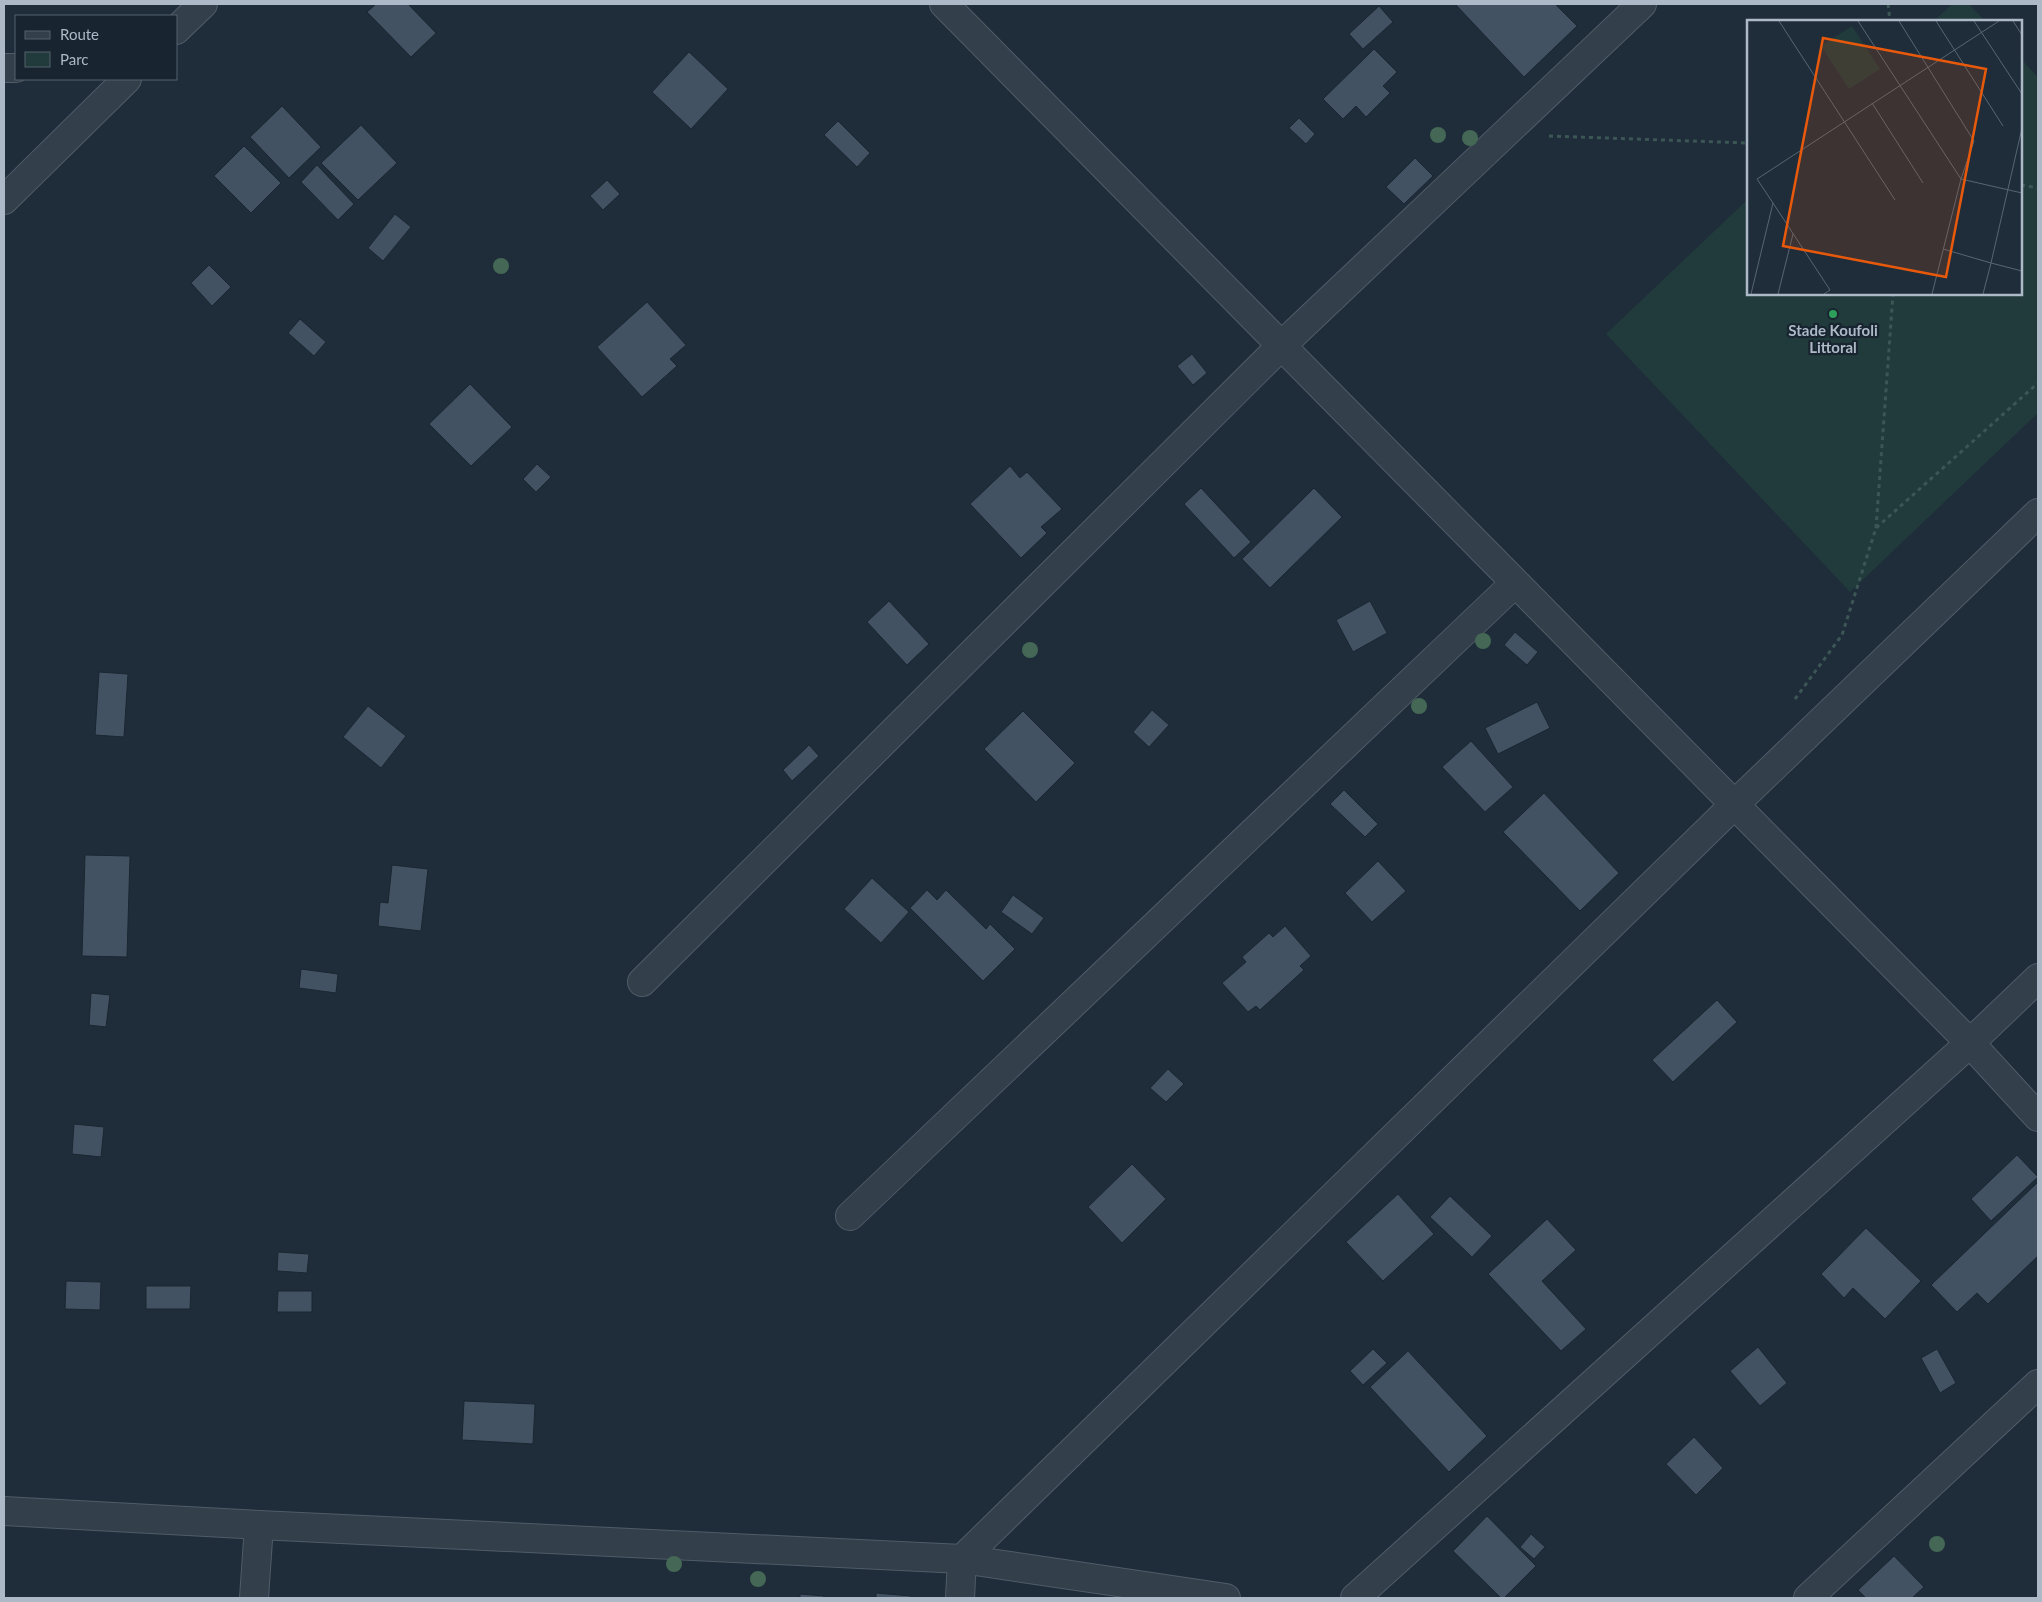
<svg xmlns="http://www.w3.org/2000/svg" width="2042" height="1602" font-family="Lato,sans-serif">
<style>
.green{fill:#213a3b}
.building{fill:#425262;stroke:#1a2631}
.lines{fill:none;stroke-linecap:round;stroke-linejoin:round}
.street-casing{stroke:#505c68;stroke-width:30}
.path{stroke:#3c5656;stroke-width:3;stroke-dasharray:4 4;stroke-linecap:butt}
.street{stroke:#333f4a;stroke-width:28}
.tree{fill:#446855}
.leisure-dot{fill:#2e9e5b;stroke:#18242f;stroke-width:2}
.labels{text-anchor:middle;stroke-width:4.5;stroke-linejoin:round;paint-order:stroke}
.poi-label{font-size:15px;font-weight:bold;fill:#adb9c7;stroke:#18242f}
.inset-road{fill:none;stroke:#586572;stroke-width:1}
.view{fill:#e8590c;fill-opacity:0.15;stroke:#e8590c;stroke-width:2.5}
.inset-edge{fill:none;stroke:#adb9c7;stroke-width:2.5}
</style>
<rect width="100%" height="100%" fill="#1f2d3a"/>
<!-- green -->
<g class="green">
<polygon points="1952,4 1969,4 1985,21 1934,21"/>
<polygon points="2021,59 2038,77 2038,413 1850,592 1606,334 1748,199 1748,294 2021,294"/>
</g>
<!-- building -->
<g class="building">
<polygon points="376,4 408,4 436,33 411,57 367,12"/>
<polygon points="1455,4 1555,4 1577,26 1524,77"/>
<polygon points="1379,6 1393,22 1363,49 1349,34"/>
<polygon points="1374,49 1397,72 1383,86 1390,93 1366,117 1356,106 1343,119 1323,99"/>
<polygon points="689,52 728,89 691,129 652,92"/>
<polygon points="282,106 321,147 289,178 250,137"/>
<polygon points="1299,118 1315,134 1306,144 1289,128"/>
<polygon points="838,121 870,153 857,167 824,135"/>
<polygon points="361,125 397,163 358,200 321,163"/>
<polygon points="244,146 281,183 251,213 214,176"/>
<polygon points="1415,158 1433,176 1404,204 1386,187"/>
<polygon points="317,165 354,204 338,220 301,182"/>
<polygon points="607,180 620,194 603,210 590,196"/>
<polygon points="395,214 411,227 383,261 368,248"/>
<polygon points="209,265 231,287 212,306 191,283"/>
<polygon points="647,302 686,345 670,359 677,366 642,397 597,347"/>
<polygon points="300,319 326,342 314,356 288,333"/>
<polygon points="1192,354 1207,373 1193,385 1177,366"/>
<polygon points="470,384 512,427 471,466 429,424"/>
<polygon points="537,464 551,477 536,492 523,479"/>
<polygon points="1010,466 1020,478 1027,472 1062,509 1041,527 1047,533 1021,558 970,504"/>
<polygon points="1201,488 1251,542 1234,558 1184,504"/>
<polygon points="1314,488 1342,517 1270,588 1242,559"/>
<polygon points="889,601 929,644 907,665 867,622"/>
<polygon points="1370,601 1387,633 1353,652 1336,620"/>
<polygon points="1515,632 1538,652 1527,665 1504,645"/>
<polygon points="99,672 128,674 124,737 95,735"/>
<polygon points="1537,702 1550,728 1498,754 1485,728"/>
<polygon points="368,706 406,736 381,768 343,737"/>
<polygon points="1152,710 1169,725 1149,747 1133,732"/>
<polygon points="1023,711 1075,763 1036,802 984,749"/>
<polygon points="1471,741 1513,787 1485,812 1442,767"/>
<polygon points="809,745 819,756 792,781 783,770"/>
<polygon points="1344,790 1378,824 1365,837 1330,804"/>
<polygon points="1544,793 1619,873 1580,911 1503,832"/>
<polygon points="85,855 130,856 127,957 82,956"/>
<polygon points="1378,861 1406,891 1372,922 1345,893"/>
<polygon points="392,865 428,869 421,931 378,926 380,902 388,903"/>
<polygon points="872,878 909,912 881,943 844,909"/>
<polygon points="927,890 937,900 946,890 986,929 990,924 1015,949 983,981 910,908"/>
<polygon points="1013,895 1044,918 1032,934 1001,912"/>
<polygon points="1285,926 1311,956 1300,966 1304,970 1260,1010 1256,1006 1248,1012 1222,983 1246,962 1242,957 1269,933 1273,937"/>
<polygon points="301,969 338,974 336,993 299,988"/>
<polygon points="91,993 110,995 106,1027 89,1025"/>
<polygon points="1717,1000 1737,1022 1673,1082 1652,1060"/>
<polygon points="1168,1069 1184,1084 1166,1102 1150,1088"/>
<polygon points="74,1124 104,1127 101,1157 72,1154"/>
<polygon points="2017,1155 2038,1177 1991,1221 1971,1199"/>
<polygon points="1132,1164 1166,1199 1122,1243 1088,1207"/>
<polygon points="2038,1182 2038,1256 1988,1304 1977,1293 1957,1312 1931,1285"/>
<polygon points="1398,1194 1434,1234 1383,1281 1346,1242"/>
<polygon points="1450,1196 1492,1236 1472,1257 1430,1217"/>
<polygon points="1547,1219 1576,1250 1542,1281 1586,1329 1561,1351 1488,1274"/>
<polygon points="1866,1228 1921,1281 1885,1319 1853,1288 1844,1298 1821,1274"/>
<polygon points="278,1252 309,1254 307,1273 277,1271"/>
<polygon points="66,1281 101,1282 100,1310 65,1309"/>
<polygon points="146,1286 191,1286 190,1309 146,1309"/>
<polygon points="278,1291 312,1291 312,1312 277,1312"/>
<polygon points="1758,1347 1787,1383 1760,1406 1730,1371"/>
<polygon points="1373,1349 1387,1363 1363,1385 1350,1371"/>
<polygon points="1937,1349 1956,1383 1940,1393 1921,1358"/>
<polygon points="1408,1351 1487,1436 1449,1472 1370,1387"/>
<polygon points="464,1401 535,1404 533,1444 462,1440"/>
<polygon points="1694,1437 1723,1468 1696,1495 1666,1464"/>
<polygon points="1487,1516 1536,1566 1504,1598 1501,1598 1453,1551"/>
<polygon points="1531,1534 1545,1547 1534,1559 1520,1547"/>
<polygon points="1894,1556 1924,1587 1912,1598 1866,1598 1858,1590"/>
<polygon points="876,1593 911,1596 911,1598 876,1598"/>
<polygon points="800,1594 824,1596 824,1598 800,1598"/>
</g>
<g class="lines">
<defs>
<g id="street">
<polyline points="944,4 1970,1043 2038,1117"/>
<polyline points="176,30 203,4"/>
<polyline points="4,68 16,68"/>
<polyline points="4,200 127,79"/>
<polyline points="642,982 1281,346 1642,4"/>
<polyline points="850,1216 1515,583"/>
<polyline points="4,1511 259,1525 962,1559 1226,1598"/>
<polyline points="254,1598 259,1525"/>
<polyline points="960,1598 962,1559 1734,805 2038,513"/>
<polyline points="1355,1598 1970,1043 2038,978"/>
<polyline points="1808,1598 2038,1384"/>
</g>
</defs>
<!-- street casing -->
<use href="#street" class="street-casing"/>
<!-- path -->
<g class="path">
<polyline points="1888,4 1890,21"/>
<polyline points="1549,136 1748,143"/>
<polyline points="2021,185 2038,188"/>
<polyline points="1876,528 1893,294"/>
<polyline points="1795,699 1842,635 1876,528 2038,383"/>
</g>
<!-- street -->
<use href="#street" class="street"/>
</g>
<!-- trees -->
<g class="tree">
<circle cx="1438" cy="135" r="8"/>
<circle cx="1470" cy="138" r="8"/>
<circle cx="501" cy="266" r="8"/>
<circle cx="1483" cy="641" r="8"/>
<circle cx="1030" cy="650" r="8"/>
<circle cx="1419" cy="706" r="8"/>
<circle cx="1937" cy="1544" r="8"/>
<circle cx="674" cy="1564" r="8"/>
<circle cx="758" cy="1579" r="8"/>
</g>
<!-- markers -->
<circle class="leisure-dot" cx="1833" cy="314" r="5"/>
<g class="labels">
<!-- poi labels -->
<g class="poi-label">
<text x="1833" y="336">Stade Koufoli<tspan x="1833" dy="17">Littoral</tspan></text>
</g>
</g>
<!-- overview -->
<g transform="translate(1747 20)">
<rect width="275" height="275" fill="#1f2d3a"/>
<path d="M 105,6 L 133,49 L 102,69 L 74,26 Z" fill="#213a3b"/>
<path class="inset-road" d="M 32,1 L 148,180M 111,1 L 214,159 L 275,173M 152,1 L 227,121 L 214,159 L 185,274M 189,1 L 256,106M 227,1 L 275,74M 266,1 L 275,15M 125,83 L 176,163M 26,183 L 83,270 L 77,274M 196,229 L 244,243 L 275,108M 4,274 L 26,183 L 10,159 L 252,1M 31,274 L 46,214M 236,274 L 244,243 L 275,251"/>
<path class="view" d="M 76,18 L 239,49 L 199,257 L 36,226 Z"/>
<rect width="275" height="275" class="inset-edge"/>
</g>
<!-- border -->
<rect width="2042" height="1602" fill="none" stroke="#adb9c7" stroke-width="10"/>
<!-- legend -->
<rect x="15" y="15" width="162" height="65" fill="#18242f" stroke="#54606c"/>
<rect x="25" y="31" width="25" height="8" fill="#333f4a" stroke="#54606c"/>
<text x="60" y="40" font-size="15" fill="#adb9c7">Route</text>
<rect x="25" y="52" width="25" height="15" fill="#213a3b" stroke="#54606c"/>
<text x="60" y="65" font-size="15" fill="#adb9c7">Parc</text>
</svg>
